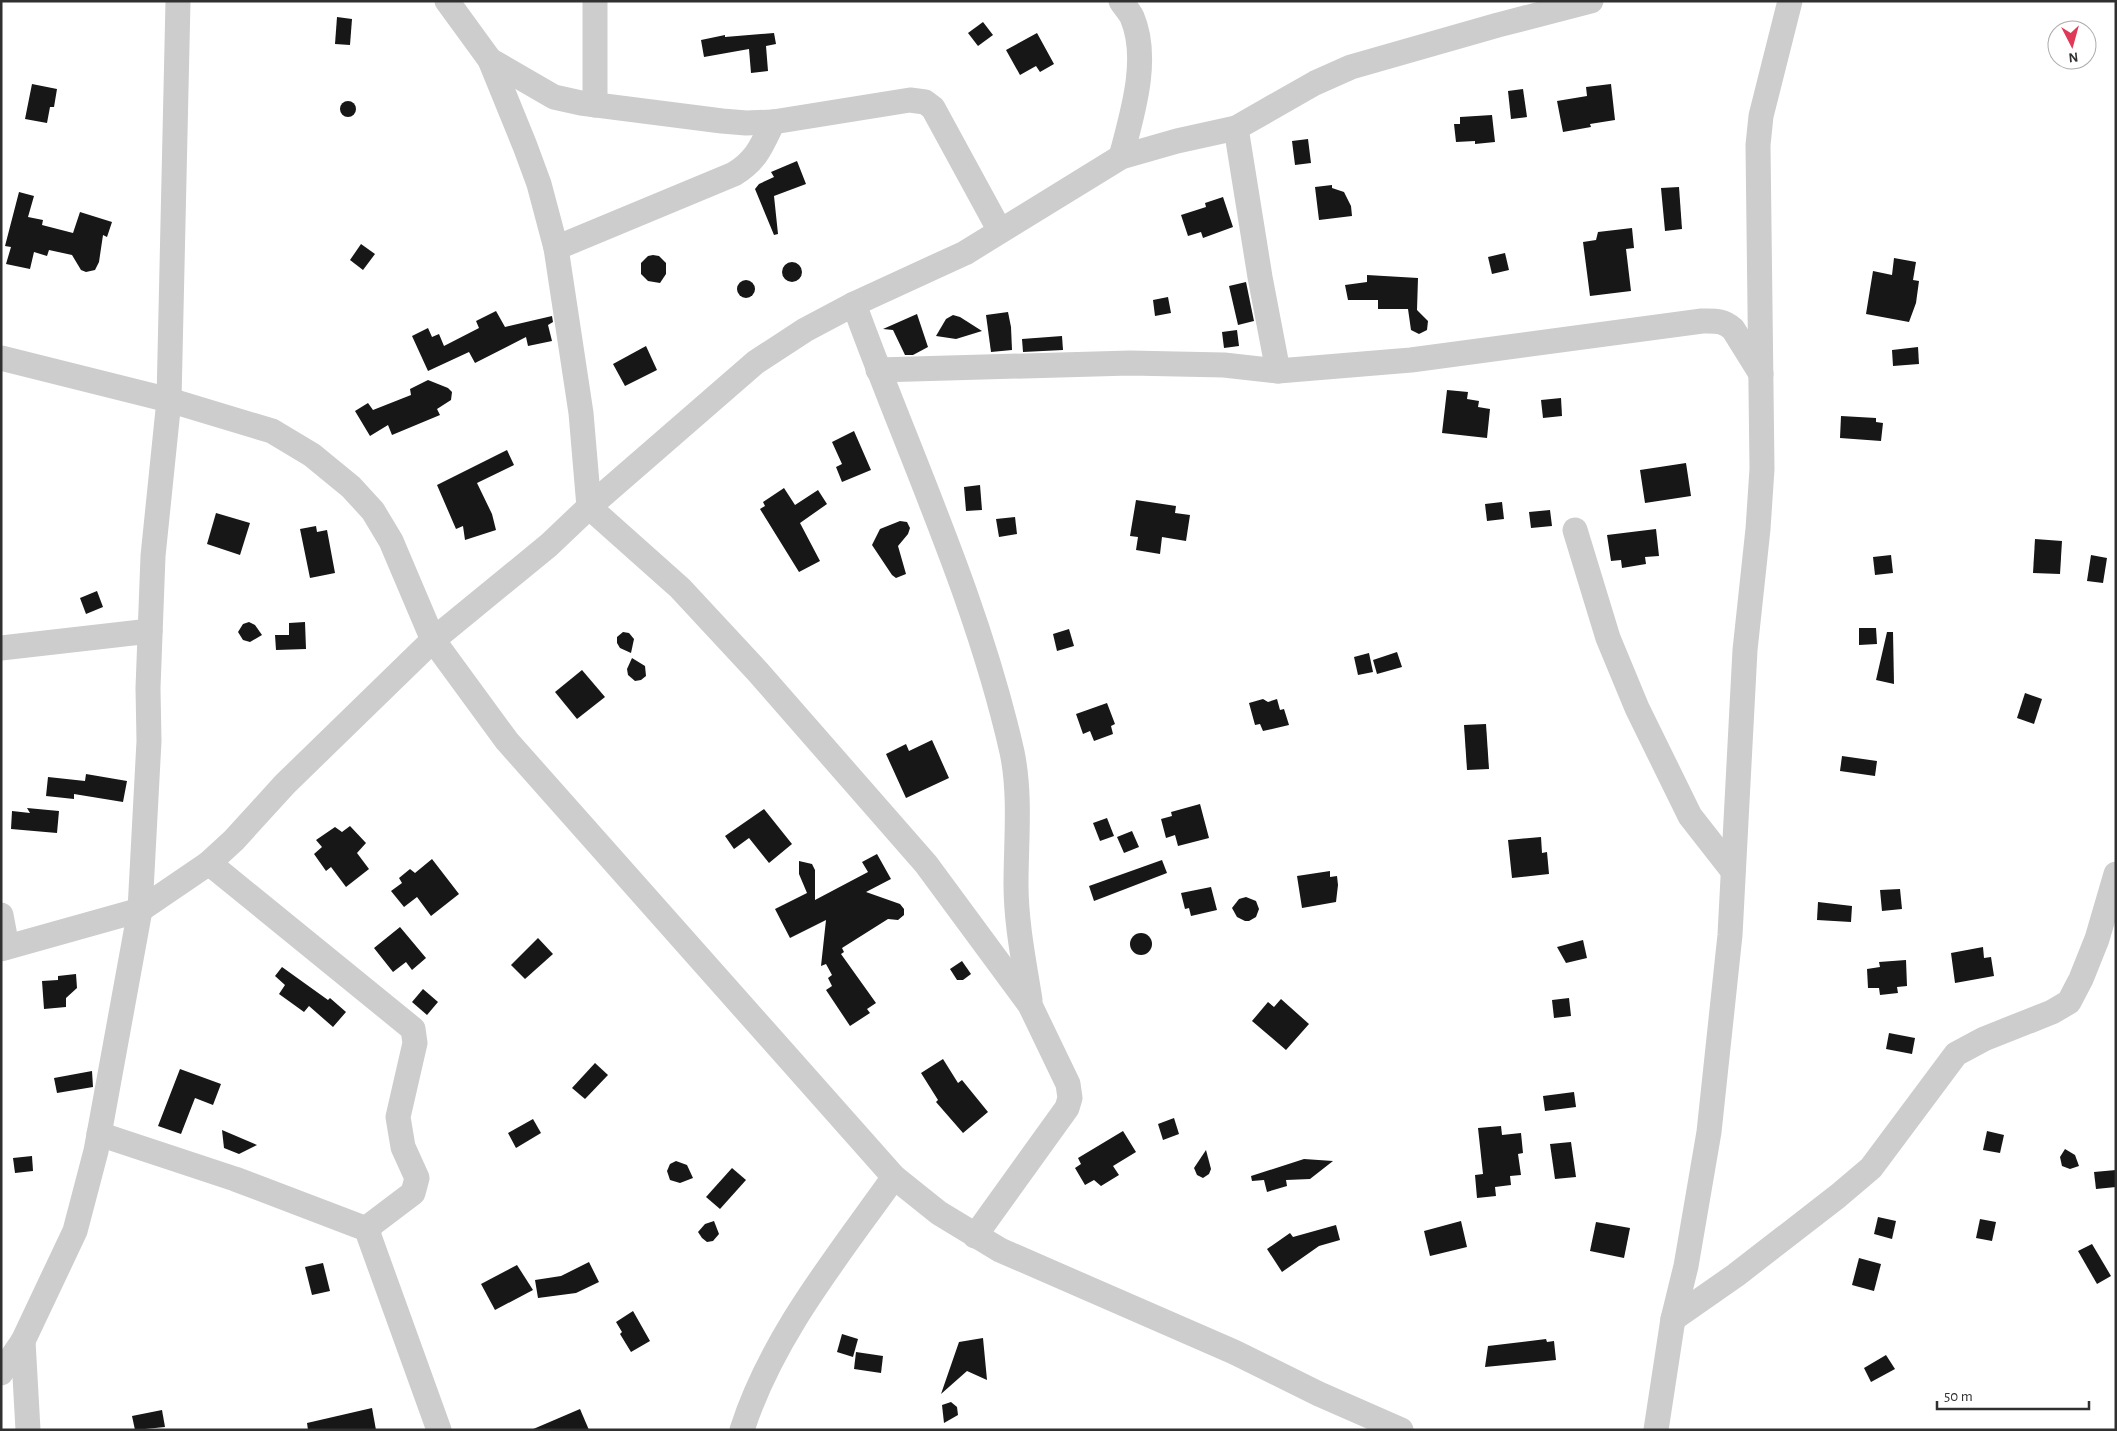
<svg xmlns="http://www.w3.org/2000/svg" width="2117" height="1431" font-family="'Alegreya Sans',sans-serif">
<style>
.building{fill:#171717}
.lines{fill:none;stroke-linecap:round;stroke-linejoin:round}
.minor{stroke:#cdcdcd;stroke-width:25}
</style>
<rect width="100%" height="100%" fill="#fff"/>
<!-- building -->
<g class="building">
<polygon points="337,17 352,19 350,45 335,44"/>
<polygon points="983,22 993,35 978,46 968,33"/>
<polygon points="774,33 776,44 766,46 768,71 751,73 749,49 704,57 701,40 725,35 725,37"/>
<polygon points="1037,33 1054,64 1040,72 1036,66 1020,75 1006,50"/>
<polygon points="32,84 57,89 54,107 50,107 47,123 25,119"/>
<polygon points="1611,84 1615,120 1590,124 1591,127 1563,132 1557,101 1587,96 1586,87"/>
<polygon points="1523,89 1527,117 1511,119 1508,91"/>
<circle cx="348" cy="109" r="8"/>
<polygon points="1492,115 1495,142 1475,144 1475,141 1456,142 1454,124 1460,124 1460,117"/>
<polygon points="1308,139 1311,163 1295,165 1292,141"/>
<polygon points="797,161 806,184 774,196 778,234 774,235 755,189 759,184 774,177 771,172"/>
<polygon points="1332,185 1332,188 1344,192 1351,206 1352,216 1319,220 1315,187"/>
<polygon points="1679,187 1682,229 1665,231 1661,188"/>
<polygon points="19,192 34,196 28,217 43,220 42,225 73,233 80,212 112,222 107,237 103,235 99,262 95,270 86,272 81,270 72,255 49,250 47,256 34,252 30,269 6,264 11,247 5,246"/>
<polygon points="1223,197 1233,227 1203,238 1201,232 1188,236 1181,215 1206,207 1205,203"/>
<polygon points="1632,228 1634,248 1626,249 1631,291 1590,296 1583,242 1596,240 1598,232"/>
<polygon points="361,244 375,254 363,270 350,260"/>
<polygon points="1505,253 1509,270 1492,274 1488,257"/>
<polygon points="653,255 659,256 666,263 666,274 660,283 648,281 641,274 641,263 648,256"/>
<polygon points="1894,258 1916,262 1913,280 1919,281 1916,303 1909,322 1866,314 1873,271 1892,275"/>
<circle cx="792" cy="272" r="10"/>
<polygon points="1367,275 1418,278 1417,310 1428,321 1427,330 1419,334 1411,330 1408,309 1378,309 1378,300 1348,300 1345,285 1367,282"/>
<circle cx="746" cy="289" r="9"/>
<polygon points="1246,282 1254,321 1238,325 1229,286"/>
<polygon points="1168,297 1171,313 1155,316 1153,300"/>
<polygon points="496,311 505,327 552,316 553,322 548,325 552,341 528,346 526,337 475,363 469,352 428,371 412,336 428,328 432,337 439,334 444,346 479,328 476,321"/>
<polygon points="1008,312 1011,327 1012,350 991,352 986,315"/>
<polygon points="917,314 928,347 913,355 905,355 893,330 883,329"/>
<polygon points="953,315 960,317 982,331 956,339 936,336 946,319"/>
<polygon points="1237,330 1239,346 1224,348 1222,332"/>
<polygon points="1062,336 1063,350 1023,352 1022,339"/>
<polygon points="646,346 657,370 625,386 613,364"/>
<polygon points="1918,347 1919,364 1893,366 1892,350"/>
<polygon points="428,380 448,388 452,392 451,400 437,409 440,415 392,435 388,425 370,436 355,411 368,403 373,410 411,395 410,389"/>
<polygon points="1447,390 1468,392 1467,399 1479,401 1478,407 1490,409 1487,438 1442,433"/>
<polygon points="1561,398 1562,416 1543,418 1541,400"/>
<polygon points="1841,416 1876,418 1876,422 1883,423 1881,441 1840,438"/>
<polygon points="854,431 871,470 842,482 836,467 842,464 832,442"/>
<polygon points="507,450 514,465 477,483 492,514 496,530 465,540 463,526 456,529 437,485"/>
<polygon points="1686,463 1691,496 1645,503 1640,470"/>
<polygon points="980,485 982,510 966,511 964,487"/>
<polygon points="784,488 795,505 818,490 827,504 800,523 820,561 799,572 760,509 765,506 763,502"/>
<polygon points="1136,500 1176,506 1175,513 1190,515 1186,541 1162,537 1160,554 1136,550 1138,537 1130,536"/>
<polygon points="1502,502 1504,519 1487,521 1485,504"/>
<polygon points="1550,510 1552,526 1531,528 1529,512"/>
<polygon points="216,513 250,523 240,555 207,544"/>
<polygon points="1015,517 1017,534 999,537 996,519"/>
<polygon points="900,521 907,522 910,528 908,534 898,546 906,574 896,578 892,575 872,545 880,529"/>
<polygon points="316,526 317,532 327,530 335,573 310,578 300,529"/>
<polygon points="1656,529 1659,556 1645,557 1646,564 1622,568 1621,560 1611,561 1607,535"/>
<polygon points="2035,539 2062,541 2060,574 2033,573"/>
<polygon points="1891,555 1893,573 1875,575 1873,557"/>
<polygon points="2091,555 2107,558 2103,583 2087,581"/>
<polygon points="97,591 103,607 86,614 80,598"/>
<polygon points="249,622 255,625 262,635 250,642 243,640 238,632 243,624"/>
<polygon points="305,622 306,649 276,650 275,635 289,635 289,623"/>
<polygon points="1859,628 1876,628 1877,644 1859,645"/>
<polygon points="1069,629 1074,646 1057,651 1053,634"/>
<polygon points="623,632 629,633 634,639 631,653 620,648 617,643 617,637"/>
<polygon points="1887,632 1893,632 1894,684 1876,680"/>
<polygon points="1397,652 1402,667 1377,674 1373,660"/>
<polygon points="1369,653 1373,672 1358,675 1354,657"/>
<polygon points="632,658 645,666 646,676 641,680 635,681 628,675 627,669"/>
<polygon points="582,670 605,697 577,719 555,692"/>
<polygon points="2025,693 2042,699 2034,724 2017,718"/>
<polygon points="1263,699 1268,702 1277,699 1280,710 1284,709 1289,725 1263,731 1260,724 1255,725 1249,703"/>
<polygon points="1107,703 1115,724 1111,726 1113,734 1094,741 1090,731 1083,734 1076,714"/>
<polygon points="1486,724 1489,769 1467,770 1464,725"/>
<polygon points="932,740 949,778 906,798 886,754 906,744 909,751"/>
<polygon points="1842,756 1877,761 1875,776 1840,771"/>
<polygon points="86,774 127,781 123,802 74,794 74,799 46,796 48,777 85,781"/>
<polygon points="1200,804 1209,838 1178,846 1175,835 1166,838 1161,819 1172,816 1171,812"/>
<polygon points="27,808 59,811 57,833 11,829 12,811 30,813"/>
<polygon points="764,809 792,844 769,863 749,838 734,849 725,836"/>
<polygon points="1107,818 1114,836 1100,841 1093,823"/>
<polygon points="350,826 366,843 357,853 369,869 346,887 331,867 326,871 314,854 322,847 316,840 335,827 342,832"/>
<polygon points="1132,831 1139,847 1124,853 1117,837"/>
<polygon points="1541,837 1542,853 1547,852 1549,874 1512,878 1508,840"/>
<polygon points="877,854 891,879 866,892 900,904 904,909 904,915 898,920 888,919 842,948 844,952 841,954 876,1003 867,1009 870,1013 850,1026 826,990 832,986 828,978 832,975 826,964 821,966 826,920 790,938 775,909 807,893 799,874 799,861 812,864 815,870 815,900 868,872 862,862"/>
<polygon points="432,859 459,894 431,916 417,897 404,907 391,891 402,883 399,878 410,869 415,873"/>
<polygon points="1162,860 1167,873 1094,901 1089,886"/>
<polygon points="1330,871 1330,877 1337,876 1338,885 1336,902 1302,908 1297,876"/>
<polygon points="1211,887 1217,910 1191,916 1189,908 1185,909 1181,893"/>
<polygon points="1900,889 1902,909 1882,911 1880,890"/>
<polygon points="1246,897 1256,901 1259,909 1256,917 1249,921 1245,921 1237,917 1232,908 1239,899"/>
<polygon points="1818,902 1852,906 1851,922 1817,920"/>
<polygon points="400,927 426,958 412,970 406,962 393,972 374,948"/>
<circle cx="1141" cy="944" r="11"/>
<polygon points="538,938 553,954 525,979 511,965"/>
<polygon points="1583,940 1587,958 1566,963 1557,947"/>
<polygon points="1983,947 1984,958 1991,957 1994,976 1955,983 1951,953"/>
<polygon points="1906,960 1907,986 1897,987 1898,993 1880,995 1879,988 1868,988 1867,969 1880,967 1879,962"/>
<polygon points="962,961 971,974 963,980 957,980 950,969"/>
<polygon points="282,967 328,1000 330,998 346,1012 333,1027 309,1006 304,1012 279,994 285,985 275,976"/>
<polygon points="76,974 77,988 66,998 66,1007 44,1009 42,981 58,980 58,976"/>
<polygon points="423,989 438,1002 427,1015 412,1002"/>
<polygon points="1569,998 1571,1016 1554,1018 1552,1000"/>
<polygon points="1281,999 1309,1024 1286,1050 1252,1021 1268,1002 1274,1007"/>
<polygon points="1889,1033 1915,1038 1912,1054 1886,1049"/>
<polygon points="943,1059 958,1083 962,1080 988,1112 963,1133 936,1102 938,1100 921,1073"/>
<polygon points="595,1063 608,1075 585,1099 572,1088"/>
<polygon points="180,1069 221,1084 213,1105 195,1098 181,1134 158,1126"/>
<polygon points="92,1071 93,1087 57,1093 54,1078"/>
<polygon points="1574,1092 1576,1107 1545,1111 1543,1096"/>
<polygon points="1174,1118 1179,1134 1163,1140 1158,1124"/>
<polygon points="533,1119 541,1133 516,1148 508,1133"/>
<polygon points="1501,1126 1502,1135 1521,1133 1523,1153 1518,1154 1521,1175 1510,1176 1511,1185 1495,1187 1496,1196 1477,1198 1475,1175 1483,1174 1478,1128"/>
<polygon points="222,1130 257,1145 239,1154 224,1148"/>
<polygon points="1123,1131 1136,1152 1113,1166 1119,1175 1101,1186 1094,1180 1085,1185 1075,1168 1081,1164 1078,1158"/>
<polygon points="1987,1131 2004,1135 2000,1153 1983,1150"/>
<polygon points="1571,1142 1576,1177 1555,1179 1550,1144"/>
<polygon points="2065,1149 2075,1155 2079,1166 2070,1169 2062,1166 2060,1157"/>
<polygon points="1206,1150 1211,1169 1209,1174 1203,1178 1197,1175 1194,1168"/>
<polygon points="32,1156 33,1171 15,1173 13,1158"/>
<polygon points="1304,1159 1333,1161 1310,1179 1286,1180 1287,1186 1267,1192 1264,1180 1252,1181 1251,1176"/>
<polygon points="676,1161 687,1165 693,1178 680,1183 670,1180 667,1171 670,1164"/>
<polygon points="732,1168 746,1180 720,1209 706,1197"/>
<polygon points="2116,1170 2116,1187 2096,1189 2094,1172"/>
<polygon points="1878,1217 1896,1221 1892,1239 1874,1234"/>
<polygon points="1980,1219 1996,1222 1992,1241 1976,1238"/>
<polygon points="714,1221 719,1234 713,1241 707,1242 702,1238 698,1232 705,1224"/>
<polygon points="1461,1221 1467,1247 1430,1256 1424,1231"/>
<polygon points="1596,1222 1630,1228 1624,1258 1590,1251"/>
<polygon points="1336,1225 1340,1240 1319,1246 1282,1272 1267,1249 1290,1233 1293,1237"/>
<polygon points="2092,1244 2111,1276 2097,1284 2078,1251"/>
<polygon points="1859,1258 1881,1264 1874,1291 1852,1285"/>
<polygon points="589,1262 599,1282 576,1293 538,1298 535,1280 561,1276"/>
<polygon points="323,1263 330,1291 312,1295 305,1267"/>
<polygon points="517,1265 533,1290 495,1310 481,1284"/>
<polygon points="633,1311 650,1341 631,1352 620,1334 622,1332 616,1322"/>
<polygon points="842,1334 858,1339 853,1357 837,1352"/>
<polygon points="983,1338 987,1380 967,1371 941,1394 959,1342"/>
<polygon points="1546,1339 1547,1342 1554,1341 1556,1360 1485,1367 1488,1346"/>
<polygon points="856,1352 883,1356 881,1373 854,1369"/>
<polygon points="1886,1355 1895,1369 1871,1382 1864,1368"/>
<polygon points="951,1402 957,1407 958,1415 944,1423 942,1405"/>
<polygon points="372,1408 376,1430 308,1430 307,1423"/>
<polygon points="580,1409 589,1430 531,1430"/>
<polygon points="162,1410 165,1427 135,1430 132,1416"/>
</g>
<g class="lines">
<!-- minor -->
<g class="minor">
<polyline points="447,1 490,60 525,146 539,184 556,248 581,413 589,507 680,588 758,672 926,864 1030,1005 1068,1084 1070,1098 1067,1108 975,1236"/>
<path d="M 1121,1 C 1124,6 1129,11 1132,17 C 1150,59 1132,115 1121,157"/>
<polyline points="490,60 554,97 581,103 722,121 746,123 773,122 910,100 925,102 933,108 1000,231"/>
<polyline points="595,105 595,1"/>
<polyline points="1236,128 1260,277 1278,371"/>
<path d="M 556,248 L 734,174 C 757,160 762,145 773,122"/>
<path d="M 854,304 C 908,453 977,597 1012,752 C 1021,795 1016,841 1016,884 C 1016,923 1024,962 1030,1000"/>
<polyline points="1,358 169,400 272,431 312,455 351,487 373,511 391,541 433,640 507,741 894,1177 939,1213 1000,1250 1234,1352 1319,1394 1401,1430"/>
<path d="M 878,370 L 1130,363 L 1224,365 L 1278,371 L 1411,360 L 1702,321 C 1715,321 1723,320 1733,329 L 1761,374"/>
<polyline points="1575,530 1608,638 1637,708 1690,816 1733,871"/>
<polyline points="1,648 150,631"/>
<polyline points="209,863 413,1029 415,1043 398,1117 403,1147 417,1178 413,1193 372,1224 369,1230 369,1236 439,1430"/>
<polyline points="1,915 7,947"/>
<polyline points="1,949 140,910 209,863 234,840 285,784 433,640 549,545 589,507 756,362 805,330 854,304 965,253 1121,157 1177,141 1236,128 1315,83 1351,67 1498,25 1591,1"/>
<polyline points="99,1134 235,1179 369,1230"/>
<polyline points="1673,1319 1736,1275 1838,1196 1871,1168 1956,1054 1984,1039 2052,1012 2069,1002 2081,979 2097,939 2116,874"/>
<polyline points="23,1341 28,1430"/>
<polyline points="1,1373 23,1341 75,1231 96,1151 140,910 149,741 148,688 153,556 169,400 178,1"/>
<path d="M 742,1430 C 772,1336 838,1256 894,1177"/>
<polyline points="1656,1430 1673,1319 1686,1266 1709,1132 1730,935 1745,650 1758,529 1762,469 1758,145 1761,116 1790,1"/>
</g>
</g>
<!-- border -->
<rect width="2117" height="1431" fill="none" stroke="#303030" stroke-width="5"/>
<!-- north arrow -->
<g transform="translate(2072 45) rotate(174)"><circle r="24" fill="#ffffff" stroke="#acacac"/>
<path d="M0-4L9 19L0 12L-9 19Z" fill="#df3957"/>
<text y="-8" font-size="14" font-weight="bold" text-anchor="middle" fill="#303030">N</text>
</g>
<!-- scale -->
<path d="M1937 1401v8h152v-8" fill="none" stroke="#303030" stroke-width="2.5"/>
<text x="1944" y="1401" font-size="15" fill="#303030" stroke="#ffffff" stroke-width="4" paint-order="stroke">50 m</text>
</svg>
